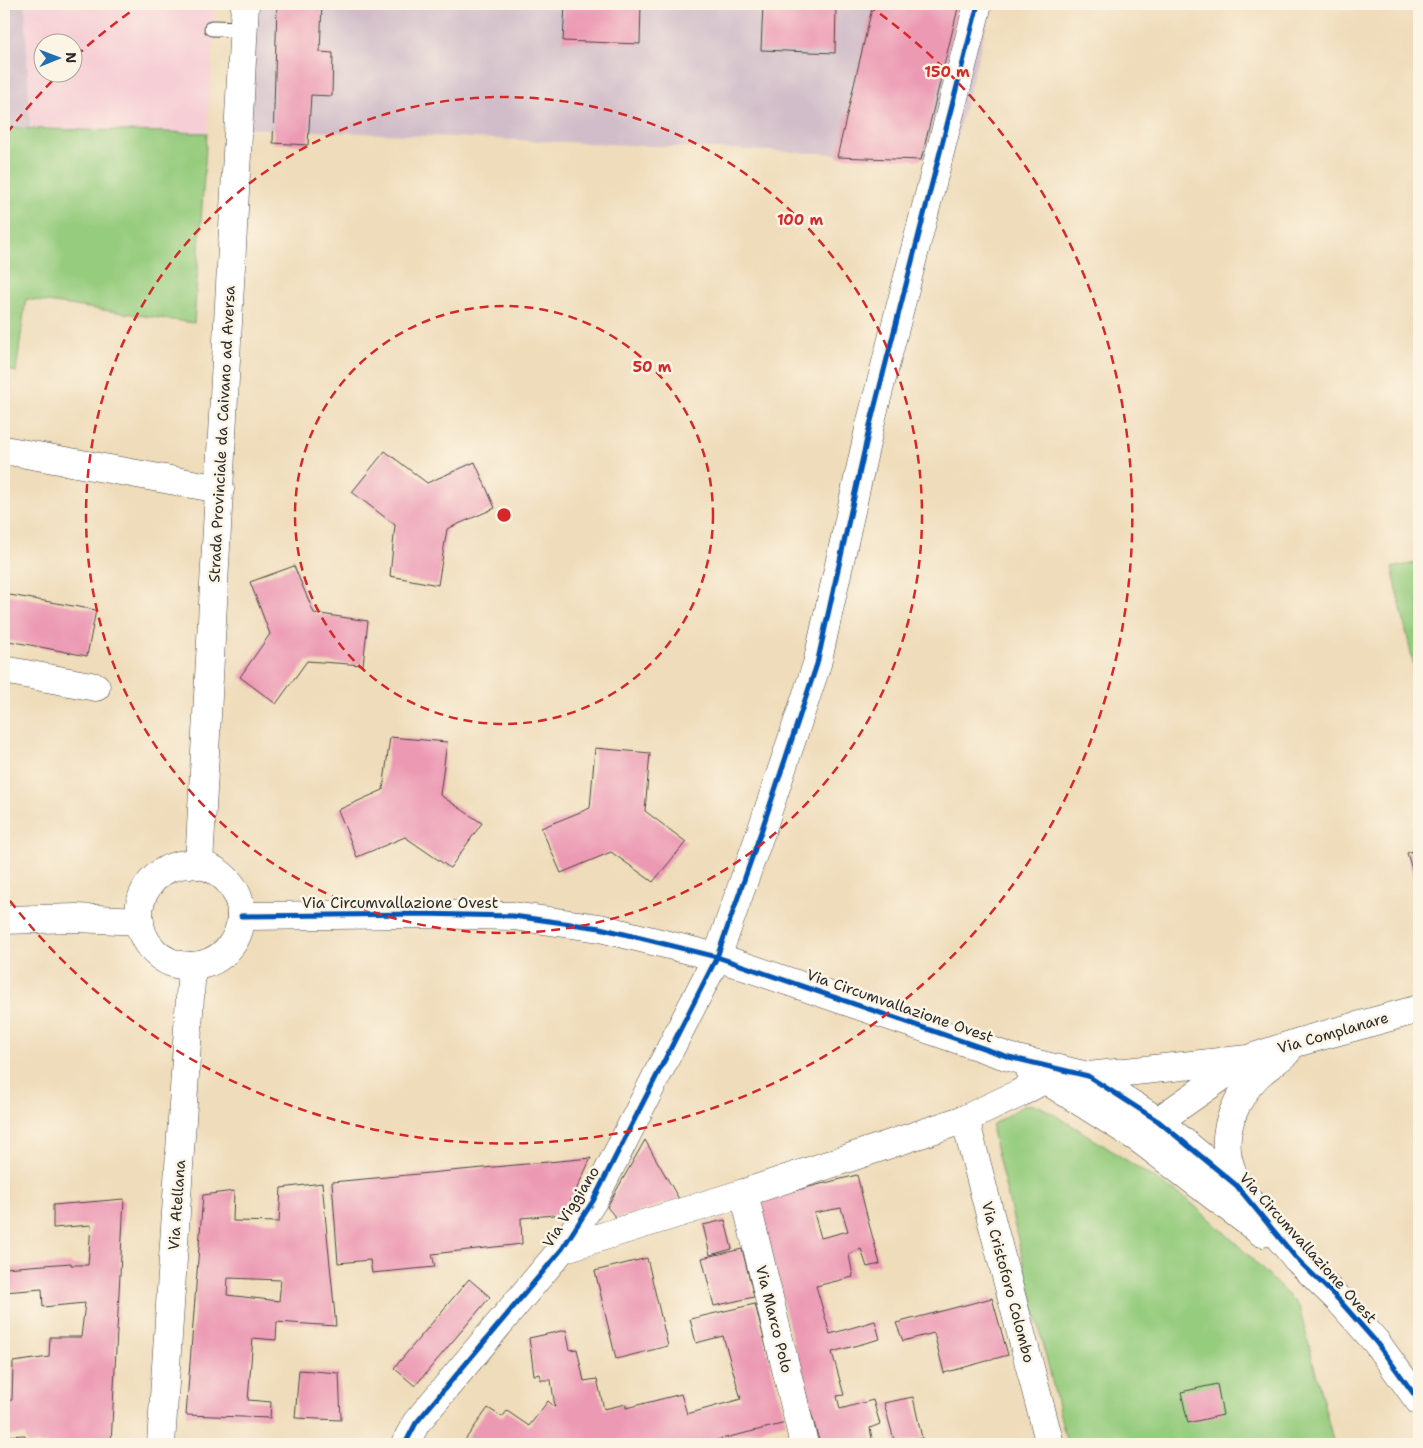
<svg xmlns="http://www.w3.org/2000/svg" width="1423" height="1448" font-family="'Shantell Sans',sans-serif">
<style>
.built{fill:#f6cfd6;fill-rule:evenodd}
.industrial{fill:#d1bdc9}
.green{fill:#96cc7e;stroke:#607c54}
.building{fill:#ec9ab4;fill-rule:evenodd}
.lines{fill:none;stroke-linecap:round;stroke-linejoin:round}
.lane-casing{stroke:#484640;stroke-width:17}
.street-casing{stroke:#484640;stroke-width:29}
.secondary-casing{stroke:#484640;stroke-width:29}
.lane{stroke:#fff;stroke-width:15}
.street{stroke:#fff;stroke-width:28}
.secondary{stroke:#fff;stroke-width:28}
.cycleway-casing{stroke:#fcf5e5;stroke-width:8}
.cycleway{stroke:#0057b8;stroke-width:5}
.ring{fill:none;stroke:#d62828;stroke-width:2.5;stroke-dasharray:9 6}
.labels{text-anchor:middle;stroke-width:5;stroke-linejoin:round;paint-order:stroke}
.street-label{font-size:15px;fill:#2b2b2b;stroke:#fcf5e5}
.centre{fill:#d62828;stroke:#fcf5e5;stroke-width:2.5}
.ring-label{font-size:15px;text-anchor:middle;font-weight:bold;fill:#d62828;stroke:#fcf5e5;stroke-width:5;stroke-linejoin:round;paint-order:stroke}
</style>
<rect width="100%" height="100%" fill="#fcf5e5"/>
<filter id="ink" filterUnits="userSpaceOnUse"><feTurbulence type="fractalNoise" baseFrequency=".02" numOctaves="2"/><feDisplacementMap in="SourceGraphic" scale="10" xChannelSelector="R" yChannelSelector="G"/><feConvolveMatrix kernelMatrix="1 2 1 2 8 2 1 2 1" color-interpolation-filters="sRGB"/></filter>
<filter id="wash" filterUnits="userSpaceOnUse"><feTurbulence type="fractalNoise" baseFrequency=".0096" numOctaves="4" result="noise"/><feDisplacementMap in="SourceGraphic" scale="20" xChannelSelector="R" yChannelSelector="G"/><feGaussianBlur stdDeviation="1.12" result="paint"/><feColorMatrix in="noise" values="0 0 0 0 0 0 0 0 0 0 0 0 0 0 0 0 0 1.4 0 .05"/><feComposite in="paint" operator="in"/></filter>
<g filter="url(#wash)">
<rect width="100%" height="100%" fill="#efdcba"/>
<!-- built -->
<path class="built" d="M 25,4 L 216,4 L 207,133 L 30,128 ZM 42,42 L 72,42 L 72,72 L 42,72 Z"/>
<!-- industrial -->
<g class="industrial">
<polygon points="4,4 25,4 30,128 4,128"/>
<polygon points="252,4 992,4 951,159 246,128"/>
</g>
<!-- green -->
<g class="green">
<polygon points="4,128 207,133 194,323 26,299 16,372 4,368"/>
<polygon points="1419,562 1419,689 1392,568"/>
<polygon points="1026,1104 1040,1106 1078,1129 1188,1200 1238,1245 1299,1306 1334,1444 1067,1444 992,1131 993,1124"/>
</g>
<g id="blocks">
<!-- building -->
<g class="building">
<polygon points="277,4 322,4 320,52 333,53 332,96 311,95 308,145 273,143"/>
<polygon points="565,4 641,4 640,44 563,41"/>
<polygon points="763,4 836,4 835,53 761,50"/>
<polygon points="873,4 959,4 921,160 837,157"/>
<polygon points="385,451 427,483 475,462 495,508 447,529 438,585 390,576 395,525 352,492"/>
<polygon points="294,566 314,613 368,621 363,665 307,661 276,704 240,677 270,634 250,582"/>
<polygon points="4,594 96,610 87,656 4,640"/>
<polygon points="390,737 447,742 440,795 482,823 450,868 405,837 357,857 338,810 383,790"/>
<polygon points="595,748 650,753 645,811 686,842 653,882 611,852 561,873 541,828 590,808"/>
<polygon points="1419,849 1419,893 1407,853"/>
<polygon points="645,1140 679,1199 617,1219 607,1207"/>
<polygon points="591,1158 565,1214 521,1218 522,1244 432,1254 435,1267 372,1273 370,1260 338,1263 332,1182"/>
<path d="M 857,1175 L 869,1224 L 880,1264 L 867,1267 L 861,1249 L 849,1254 L 853,1277 L 816,1286 L 830,1334 L 875,1321 L 880,1339 L 832,1352 L 844,1395 L 837,1396 L 840,1409 L 873,1400 L 880,1424 L 870,1428 L 873,1444 L 820,1444 L 809,1405 L 757,1200 ZM 841,1208 L 848,1231 L 821,1238 L 814,1213 Z"/>
<path d="M 322,1183 L 336,1326 L 277,1322 L 276,1340 L 253,1338 L 248,1400 L 271,1402 L 270,1418 L 186,1415 L 203,1195 L 234,1191 L 233,1221 L 279,1222 L 281,1188 ZM 228,1278 L 281,1280 L 279,1301 L 227,1295 Z"/>
<polygon points="124,1199 111,1444 27,1444 25,1435 4,1436 4,1401 12,1400 13,1362 49,1357 50,1337 81,1337 85,1303 43,1307 42,1289 4,1292 4,1268 71,1263 71,1265 88,1265 91,1225 53,1228 53,1205"/>
<polygon points="725,1220 732,1249 710,1255 703,1225"/>
<polygon points="742,1249 754,1297 714,1306 702,1258"/>
<polygon points="647,1258 668,1346 616,1359 595,1271"/>
<polygon points="469,1279 490,1297 415,1386 394,1368"/>
<polygon points="992,1298 1008,1355 944,1373 934,1333 903,1341 896,1323"/>
<polygon points="755,1304 786,1423 701,1444 471,1444 465,1440 488,1408 502,1417 507,1411 529,1426 548,1401 555,1407 551,1380 541,1380 540,1374 534,1375 529,1338 566,1330 570,1350 577,1349 584,1381 597,1379 604,1409 626,1404 626,1408 681,1394 687,1414 741,1399 723,1336 696,1343 690,1319"/>
<polygon points="299,1370 339,1373 341,1420 295,1418"/>
<polygon points="1217,1384 1223,1415 1188,1423 1181,1392"/>
<polygon points="913,1397 922,1438 895,1444 884,1403"/>
</g>
</g>
</g>
<g filter="url(#ink)">
<use href="#blocks" fill-opacity="0" stroke="#484640" stroke-width="1"/>
<g class="lines">
<defs>
<polyline id="lane" points="212,28 244,29"/>
<g id="street">
<polyline points="4,450 220,489"/>
<polyline points="4,670 96,687"/>
<polyline points="965,1119 1050,1444"/>
<polyline points="744,1193 804,1444"/>
<polyline points="562,1249 744,1193 965,1119 1018,1094 1045,1079"/>
<polyline points="405,1444 416,1423 562,1249 593,1201 717,957 762,829 817,664 870,425 978,4"/>
</g>
<g id="secondary">
<circle cx="190" cy="915" r="51"/>
<polyline points="199,865 245,4"/>
<polyline points="241,916 419,914 513,916 600,928 717,957 1009,1057 1088,1076 1158,1121 1236,1185 1297,1259 1339,1300 1376,1342 1419,1401"/>
<polyline points="4,920 76,918 140,921"/>
<polyline points="1030,1070 1139,1139 1262,1233"/>
<polyline points="1088,1076 1248,1059 1299,1042 1419,1009"/>
<polyline points="1146,1133 1158,1121 1244,1061"/>
<path d="M 1236,1185 C 1234,1176 1230,1167 1228,1158 C 1222,1128 1237,1095 1259,1074 C 1268,1066 1278,1060 1287,1052"/>
<polyline points="161,1444 192,966"/>
</g>
</defs>
<!-- lane casing -->
<use href="#lane" class="lane-casing"/>
<!-- street casing -->
<use href="#street" class="street-casing"/>
<!-- secondary casing -->
<use href="#secondary" class="secondary-casing"/>
<!-- lane -->
<use href="#lane" class="lane"/>
<!-- street -->
<use href="#street" class="street"/>
<!-- secondary -->
<use href="#secondary" class="secondary"/>
<defs>
<g id="cycleway">
<polyline points="241,916 419,914 513,916 600,928 717,957 1009,1057 1088,1076 1158,1121 1236,1185 1297,1259 1339,1300 1376,1342 1419,1401"/>
<polyline points="405,1444 416,1423 562,1249 593,1201 717,957 762,829 817,664 870,425 978,4"/>
</g>
</defs>
<!-- cycleway casing -->
<use href="#cycleway" class="cycleway-casing"/>
<!-- cycleway -->
<use href="#cycleway" class="cycleway"/>
</g>
</g>
<!-- distance rings -->
<g class="ring">
<circle cx="504" cy="515" r="209"/>
<circle cx="504" cy="515" r="418"/>
<path d="M7 133A627 627 0 0 1 57 76M76 56A627 627 0 0 1 140 5M868 5A627 627 0 1 1 7 897"/>
</g>
<g class="labels">
<!-- street labels -->
<g class="street-label">
<text transform="translate(222 434) rotate(-87)" y="5">Strada Provinciale da Caivano ad Aversa</text>
<text x="400" y="908">Via Circumvallazione Ovest</text>
<text transform="translate(900 1006) rotate(19)" y="5">Via Circumvallazione Ovest</text>
<text transform="translate(1333 1033) rotate(-16)" y="5">Via Complanare</text>
<text transform="translate(177 1205) rotate(-86)" y="5">Via Atellana</text>
<text transform="translate(571 1207) rotate(-58)" y="5">Via Viggiano</text>
<text transform="translate(1308 1248) rotate(48)" y="5">Via Circumvallazione Ovest</text>
<text transform="translate(1008 1282) rotate(75)" y="5">Via Cristoforo Colombo</text>
<text transform="translate(774 1319) rotate(76)" y="5">Via Marco Polo</text>
</g>
</g>
<circle cx="504" cy="515" r="8" class="centre"/>
<g class="ring-label">
<text x="947" y="77">150 m</text>
<text x="800" y="225">100 m</text>
<text x="652" y="372">50 m</text>
</g>
<!-- margin -->
<rect width="1423" height="1448" fill="none" stroke="#fcf5e5" stroke-width="20"/>
<!-- north arrow -->
<g transform="translate(58 58) rotate(89)"><circle r="24" fill="#fcf5e5" stroke="#a8a49b"/>
<path d="M0-4L9 19L0 12L-9 19Z" fill="#1f6fb2"/>
<text y="-8" font-size="14" font-weight="bold" text-anchor="middle" fill="#2b2b2b">N</text>
</g>
</svg>
